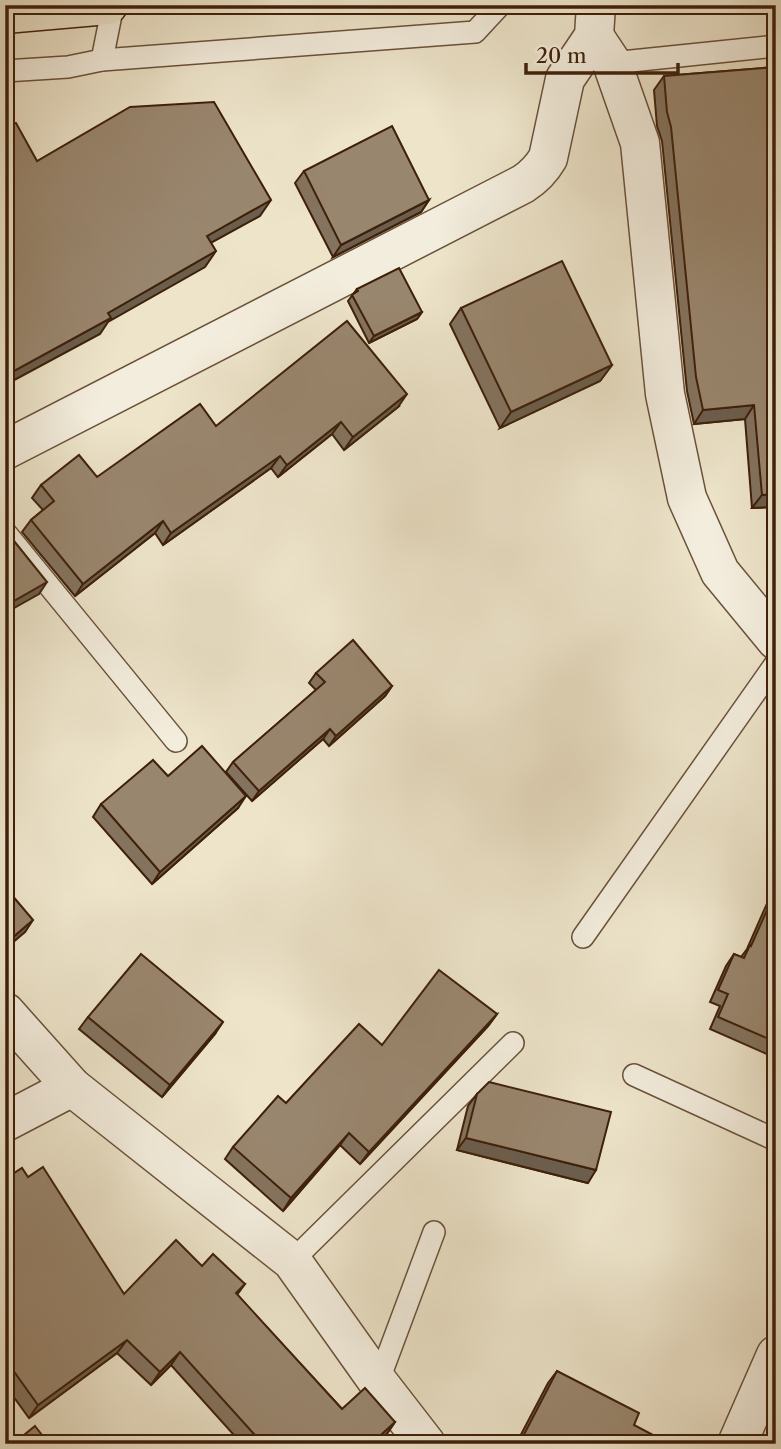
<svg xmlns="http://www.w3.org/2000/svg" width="781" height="1449" font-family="'Libre Caslon Text',serif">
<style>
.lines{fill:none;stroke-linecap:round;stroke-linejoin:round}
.service-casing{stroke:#6a513a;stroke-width:24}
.minor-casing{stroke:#6a513a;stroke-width:41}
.primary-casing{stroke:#3e200a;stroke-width:41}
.service{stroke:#f3eddd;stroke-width:21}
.minor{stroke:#f3eddd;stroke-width:38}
.primary{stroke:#ede4ca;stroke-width:38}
.wall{fill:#84735f;stroke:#3e200a;stroke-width:2}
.shaded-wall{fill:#6b5e4d;stroke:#3e200a;stroke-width:2}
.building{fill:#99866e;stroke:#3e200a;stroke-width:2}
</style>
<rect width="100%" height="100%" fill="#ede4ca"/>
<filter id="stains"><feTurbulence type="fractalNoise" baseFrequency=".00286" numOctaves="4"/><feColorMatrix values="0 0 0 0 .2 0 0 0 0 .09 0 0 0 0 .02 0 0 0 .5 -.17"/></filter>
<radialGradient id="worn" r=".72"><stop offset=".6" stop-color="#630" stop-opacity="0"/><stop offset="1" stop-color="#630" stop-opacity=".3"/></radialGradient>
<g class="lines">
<defs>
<g id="service">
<polyline points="102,60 113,5"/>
<polyline points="612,63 776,46"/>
<polyline points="5,71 68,67 102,60 475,32 500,5"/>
<polyline points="5,532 176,741"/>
<polyline points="583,937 776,663"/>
<polyline points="634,1075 776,1140"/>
<polyline points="292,1261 513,1043"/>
<polyline points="378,1382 434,1232"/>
</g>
<g id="minor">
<polyline points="594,36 612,63 640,143 665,394 687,498 720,572 776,640"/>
<path d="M 5,450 L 523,184 C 534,177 541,170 548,158 L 565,79 L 594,36 L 596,5"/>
<polyline points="5,1012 72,1087 292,1261 378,1382 426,1444"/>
<polyline points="5,1122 72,1087"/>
<polyline points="737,1444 776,1355"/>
</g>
<polyline id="primary" points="5,14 108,5"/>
</defs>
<!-- service casing -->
<use href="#service" class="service-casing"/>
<!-- minor casing -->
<use href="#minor" class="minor-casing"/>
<!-- primary casing -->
<use href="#primary" class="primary-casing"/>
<!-- service -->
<use href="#service" class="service"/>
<!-- minor -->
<use href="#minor" class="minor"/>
<!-- primary -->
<use href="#primary" class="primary"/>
</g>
<!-- wall -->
<g class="wall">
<polygon points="776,67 776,507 752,508 745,419 694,424 687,391 662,141 657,126 654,90 664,76"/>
<polygon points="304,171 429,200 421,212 333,257 295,183"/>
<polygon points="357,289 422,312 417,319 369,343 348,301"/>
<polygon points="461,308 612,365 600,381 500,428 450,324"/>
<polygon points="398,407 344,450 332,434 278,477 271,468 163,545 155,533 75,596 22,532 31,520 43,510 32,498 41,485 97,477 216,426"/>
<polygon points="316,673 392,686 385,696 329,746 323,739 252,801 226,772 233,762 316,690 309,683"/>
<polygon points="168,776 238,808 152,884 93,817 101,804"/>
<polygon points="776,883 776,1058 710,1029 720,1006 710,1002 726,966 734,954 741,957 747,949"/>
<polygon points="497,1014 488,1026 360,1164 340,1145 283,1211 225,1159 233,1147 286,1103 382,1045"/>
<polygon points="88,1017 215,1034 162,1097 79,1029"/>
<polygon points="477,1094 588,1183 457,1150 468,1106"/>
<polygon points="28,1177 124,1294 202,1266 245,1284 237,1295 342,1409 395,1422 386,1435 376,1444 242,1444 171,1365 151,1385 117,1353 29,1418 5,1385 5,1179"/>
<polygon points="557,1371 634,1425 649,1444 516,1444 548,1383"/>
</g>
<!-- shaded-wall -->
<g class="shaded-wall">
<polygon points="271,200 260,216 196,251 207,236"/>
<polygon points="429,200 421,212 333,257 341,245"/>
<polygon points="216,251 205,267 108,322 100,334 5,385 5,376 108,313"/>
<polygon points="422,312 417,319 369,343 374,336"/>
<polygon points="612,365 600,381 500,428 511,412"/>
<polygon points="407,394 398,407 344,450 353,437"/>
<polygon points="754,405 745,419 694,424 703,410"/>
<polygon points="341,422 332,434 278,477 287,465"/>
<polygon points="280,456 271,468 163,545 171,533"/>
<polygon points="776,494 776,507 752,508 762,495"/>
<polygon points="163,521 155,533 75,596 83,584"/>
<polygon points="47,582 39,594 5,613 5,606"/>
<polygon points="392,686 385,696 329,746 336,736"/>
<polygon points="330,729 323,739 252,801 259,791"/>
<polygon points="246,796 238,808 152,884 160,872"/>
<polygon points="33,920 25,932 5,949 5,944"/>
<polygon points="497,1014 488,1026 360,1164 369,1152"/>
<polygon points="223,1022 215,1034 162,1097 170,1085"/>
<polygon points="349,1133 340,1145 283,1211 291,1198"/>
<polygon points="466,1138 596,1170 588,1183 457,1150"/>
<polygon points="127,1340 117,1353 29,1418 38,1405"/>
<polygon points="180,1352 171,1365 151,1385 160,1372"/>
<polygon points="395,1422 386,1435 376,1444 371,1444"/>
</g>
<!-- building -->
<g class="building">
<polygon points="776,67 776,494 762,495 754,405 703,410 696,377 671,127 667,112 664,76"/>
<polygon points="214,102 271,200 207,236 216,251 108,313 111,318 5,376 5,124 16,123 37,161 130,107"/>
<polygon points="392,126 429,200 341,245 304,171"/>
<polygon points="562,261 612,365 511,412 461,308"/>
<polygon points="399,268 422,312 374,336 352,295 358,291 357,289"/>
<polygon points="347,321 407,394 353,437 341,422 287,465 280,456 171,533 163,521 83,584 31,520 54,501 41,485 79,455 97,477 200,404 216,426"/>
<polygon points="10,536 47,582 5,606 5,540"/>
<polygon points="353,640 392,686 336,736 330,729 259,791 233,762 325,682 316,673"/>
<polygon points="202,746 246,796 160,872 101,804 153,760 168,776"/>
<polygon points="5,887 33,920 5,944"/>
<polygon points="776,890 776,1042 718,1017 728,994 718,990 734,954 744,958 750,945 751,946"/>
<polygon points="141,954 223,1022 170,1085 88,1017"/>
<polygon points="439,970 497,1014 369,1152 349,1133 291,1198 233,1147 278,1096 286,1103 359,1024 382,1045"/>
<polygon points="489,1082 611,1112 596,1170 466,1138 477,1094"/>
<polygon points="43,1167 124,1294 176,1240 202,1266 213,1254 245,1284 236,1293 342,1409 365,1388 395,1422 371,1444 263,1444 180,1352 160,1372 127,1340 38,1405 5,1359 5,1179 22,1168 28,1177"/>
<polygon points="557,1371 639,1413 634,1425 653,1435 649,1444 519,1444"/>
<polygon points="35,1426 49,1444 13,1444"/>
</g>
<!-- margin -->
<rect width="781" height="1449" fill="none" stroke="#ede4ca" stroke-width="28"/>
<rect x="7" y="7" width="767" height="1435" fill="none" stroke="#3e200a" stroke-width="3.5"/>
<rect x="14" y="14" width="753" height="1421" fill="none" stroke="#3e200a" stroke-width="2"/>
<!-- scale -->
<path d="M526 63v10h152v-10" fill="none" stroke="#3e200a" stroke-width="3.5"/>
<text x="536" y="63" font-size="21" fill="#3e200a" stroke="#f3eddd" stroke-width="5" paint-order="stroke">20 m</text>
<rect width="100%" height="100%" filter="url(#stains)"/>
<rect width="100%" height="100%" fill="url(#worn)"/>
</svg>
